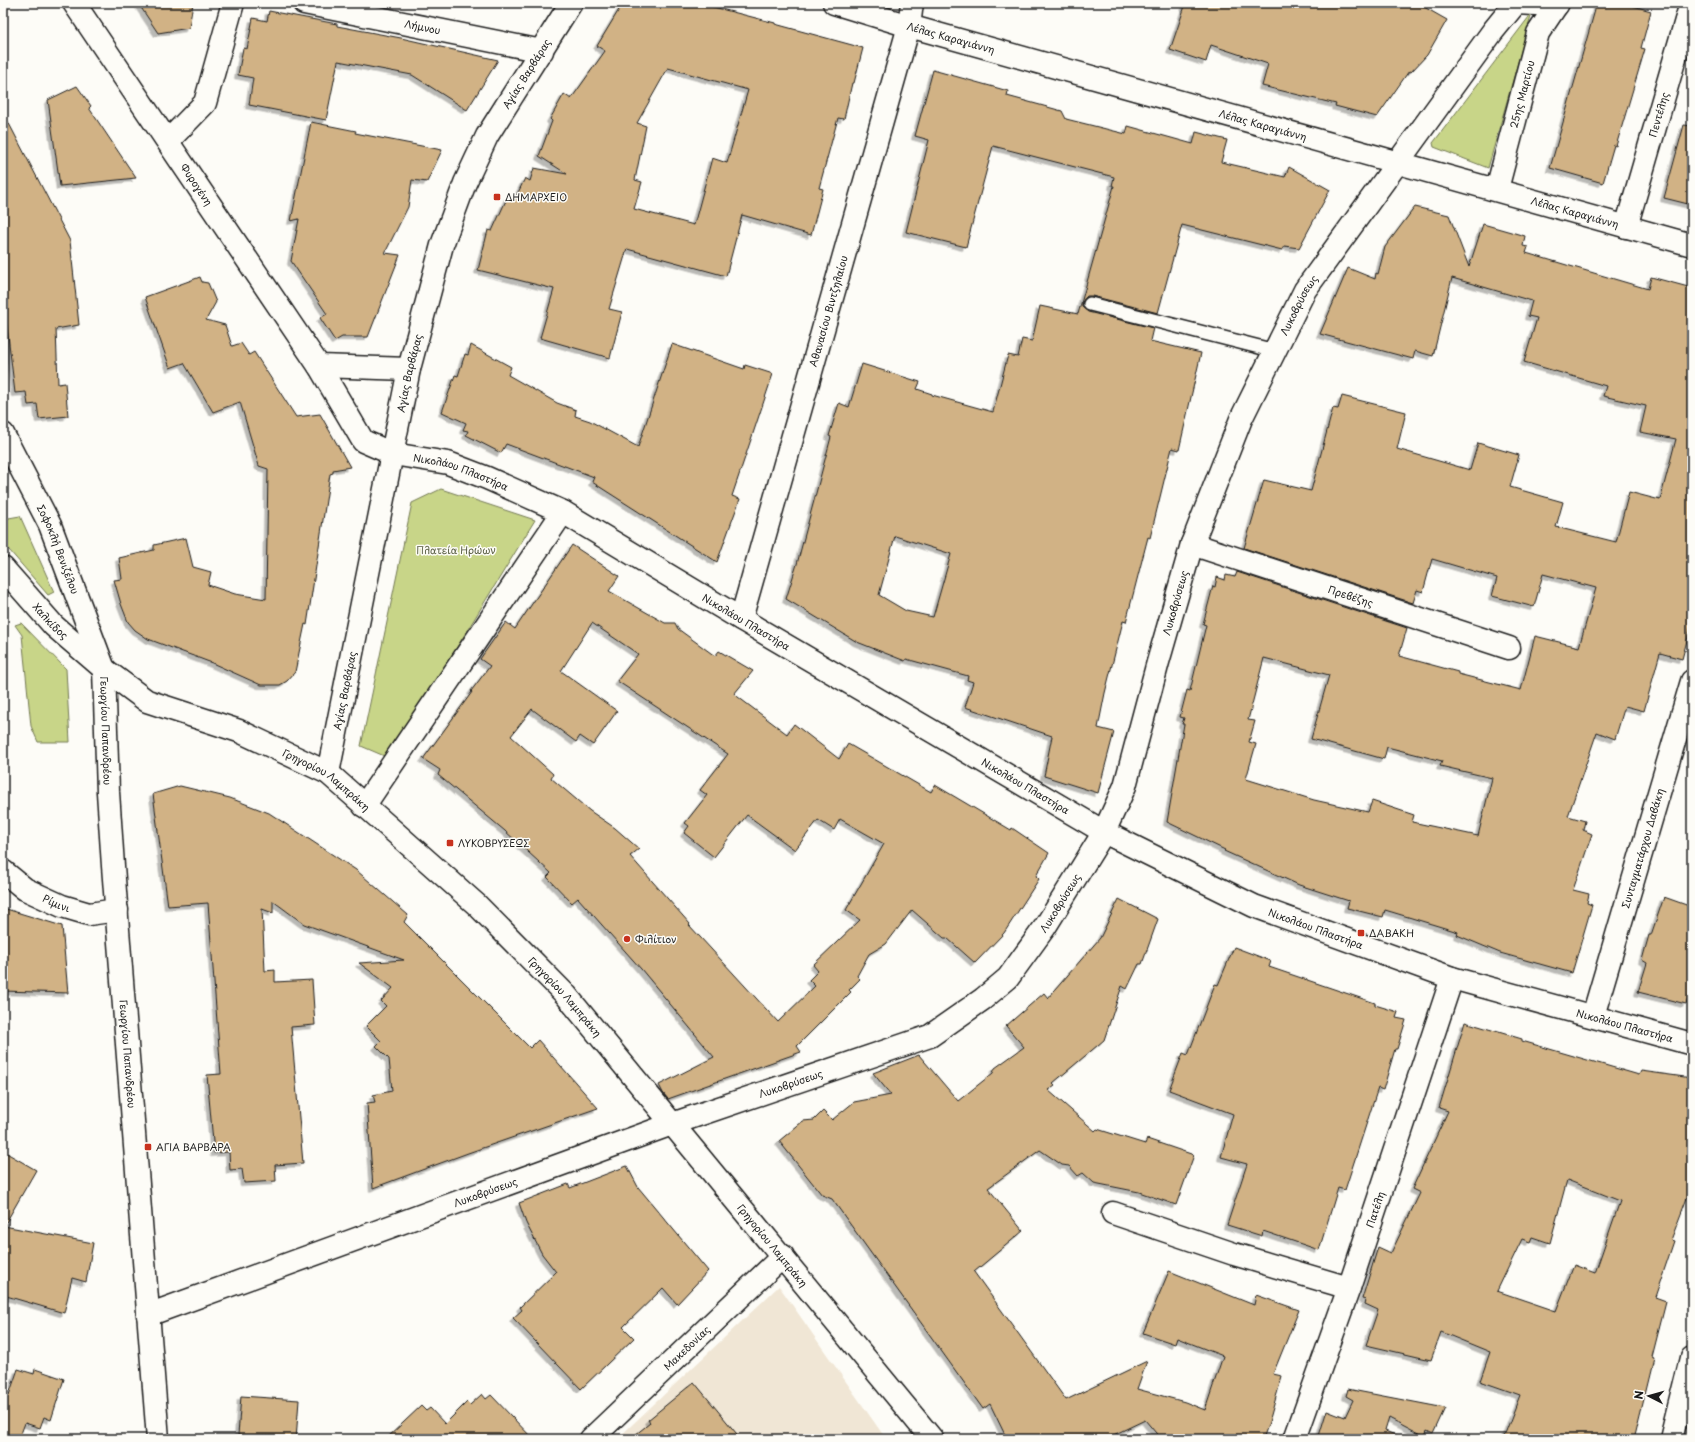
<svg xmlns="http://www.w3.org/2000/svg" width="1695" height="1442" font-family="'Playpen Sans',sans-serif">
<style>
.built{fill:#f0e6d5}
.green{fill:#c8d588;stroke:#727852}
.building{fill:#d1b285;stroke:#1c1c1c;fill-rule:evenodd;filter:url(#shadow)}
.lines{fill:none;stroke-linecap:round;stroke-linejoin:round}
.lane-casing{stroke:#1c1c1c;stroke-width:16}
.street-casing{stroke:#1c1c1c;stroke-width:25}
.secondary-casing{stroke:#1c1c1c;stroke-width:25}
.lane{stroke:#fdfcf7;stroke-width:13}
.street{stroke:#fdfcf7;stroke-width:22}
.secondary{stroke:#fdfcf7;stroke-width:22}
.poi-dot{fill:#c8321e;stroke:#fdfcf7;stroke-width:1.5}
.labels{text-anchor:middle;stroke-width:3;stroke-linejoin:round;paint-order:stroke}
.street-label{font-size:10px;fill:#1c1c1c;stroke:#fdfcf7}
.poi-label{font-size:10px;fill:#1c1c1c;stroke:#fdfcf7;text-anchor:start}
.park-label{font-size:10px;fill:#585d42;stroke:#fdfcf7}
</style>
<defs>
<filter id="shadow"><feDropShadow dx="-3.5" dy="3.5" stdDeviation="0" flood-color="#0004"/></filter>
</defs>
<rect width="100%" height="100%" fill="#fdfcf7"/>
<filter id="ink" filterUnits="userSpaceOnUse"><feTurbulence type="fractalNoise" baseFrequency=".025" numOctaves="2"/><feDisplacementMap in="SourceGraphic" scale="8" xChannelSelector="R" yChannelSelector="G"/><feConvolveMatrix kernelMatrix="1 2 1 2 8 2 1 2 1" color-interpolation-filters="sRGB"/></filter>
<g filter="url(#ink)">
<!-- built -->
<polygon class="built" points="779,1286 886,1439 617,1439"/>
<!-- green -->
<g class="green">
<polygon points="1532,13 1488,168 1434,147 1433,143"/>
<polygon points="441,489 535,520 389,758 361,746 412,503"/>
<polygon points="20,516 54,592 48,595 3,543 3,519"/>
<polygon points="21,623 66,669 70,742 38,742 31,726 22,635 15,625"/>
</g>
<!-- building -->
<g class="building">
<polygon points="138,3 193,3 189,28 158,33"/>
<path d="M 623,3 L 698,3 L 775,23 L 775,24 L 863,48 L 854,83 L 852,83 L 844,119 L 838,118 L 819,188 L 823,189 L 811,235 L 742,215 L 726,276 L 627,249 L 609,309 L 622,312 L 610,358 L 540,338 L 554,289 L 478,270 L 488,230 L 492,231 L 508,196 L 515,199 L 525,178 L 530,181 L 534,168 L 567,174 L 539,156 L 552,121 L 550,119 L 564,94 L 571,99 L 605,51 L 597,46 ZM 668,68 L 748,90 L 727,163 L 712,158 L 694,225 L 634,209 L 642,182 L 635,180 L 646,126 L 637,123 Z"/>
<polygon points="1186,3 1417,3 1447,20 1427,55 1411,72 1409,71 1377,117 1335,106 1336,104 1262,86 1268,64 1211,45 1206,62 1170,50"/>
<polygon points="1597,3 1623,3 1651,11 1641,48 1645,49 1616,146 1614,145 1603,183 1550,168"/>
<polygon points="269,11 337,24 337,26 401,38 498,60 467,110 412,75 338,61 326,120 249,105 253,78 238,75 243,48 247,49 253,18 267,21"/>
<path d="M 933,70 L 1008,91 L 1007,96 L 1062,111 L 1066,119 L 1126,134 L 1128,126 L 1193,144 L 1196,132 L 1227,140 L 1221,162 L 1285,177 L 1289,167 L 1330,190 L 1299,248 L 1284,246 L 1282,250 L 1182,225 L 1158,313 L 1092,296 L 1087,296 L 1082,302 L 1082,307 L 1088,312 L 1153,328 L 1150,341 L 1201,353 L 1179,450 L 1172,448 L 1150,538 L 1148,537 L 1126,622 L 1123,621 L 1105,693 L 1098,728 L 1114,732 L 1098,793 L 1044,776 L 1052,736 L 965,707 L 973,682 L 967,680 L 968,676 L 906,659 L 905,661 L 857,642 L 786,599 L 797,564 L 831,437 L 829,436 L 839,403 L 849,407 L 862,364 L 920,382 L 917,389 L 932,394 L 932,395 L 993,412 L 1008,355 L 1018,357 L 1022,339 L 1032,341 L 1040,306 L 1078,314 L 1114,186 L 1112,186 L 1114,177 L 993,146 L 966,247 L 906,232 L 929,140 L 915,136 ZM 895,536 L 951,554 L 933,617 L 906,611 L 879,595 Z"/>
<polygon points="77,86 91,106 89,108 136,178 60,186 48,100"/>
<polygon points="3,112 70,241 79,325 56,329 58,384 65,383 68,416 39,419 37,404 28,405 26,392 15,393 5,311 3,312"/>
<polygon points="311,122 356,131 355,133 442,150 427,182 412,180 408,207 385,253 400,255 368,337 342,337 335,341 320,318 327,314 291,261 299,219 291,221"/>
<polygon points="1684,125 1692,126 1692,205 1664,198"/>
<path d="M 1415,207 L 1449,215 L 1469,267 L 1483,224 L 1525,236 L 1523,246 L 1528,247 L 1526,253 L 1648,289 L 1651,277 L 1692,288 L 1692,622 L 1682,659 L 1660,653 L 1644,711 L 1625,706 L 1615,739 L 1597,732 L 1568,816 L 1585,821 L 1583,830 L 1592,834 L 1573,890 L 1589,894 L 1587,903 L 1592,905 L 1572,973 L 1500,953 L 1457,935 L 1458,932 L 1385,910 L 1383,917 L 1347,908 L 1349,901 L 1299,885 L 1224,851 L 1225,850 L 1167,822 L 1184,724 L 1182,724 L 1184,718 L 1180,717 L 1187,690 L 1190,691 L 1206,625 L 1203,624 L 1213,586 L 1215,587 L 1217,577 L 1225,580 L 1226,575 L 1235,577 L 1237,572 L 1407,628 L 1399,656 L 1458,672 L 1458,674 L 1521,690 L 1535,636 L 1579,647 L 1596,588 L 1543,574 L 1534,607 L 1492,596 L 1497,578 L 1432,559 L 1423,592 L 1417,590 L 1413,603 L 1244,548 L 1264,480 L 1311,491 L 1333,408 L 1338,409 L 1342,396 L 1406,412 L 1397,449 L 1470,470 L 1478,443 L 1519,455 L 1510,487 L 1563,502 L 1556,527 L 1616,542 L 1629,492 L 1660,500 L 1676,439 L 1640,432 L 1646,406 L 1603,396 L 1606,386 L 1524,362 L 1537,318 L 1528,316 L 1532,301 L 1452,278 L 1433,356 L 1415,351 L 1413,359 L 1320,334 L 1348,268 L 1375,279 L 1376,273 L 1378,274 L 1385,247 ZM 1264,658 L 1329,675 L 1311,739 L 1384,759 L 1387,747 L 1442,761 L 1440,766 L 1492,778 L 1478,836 L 1412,822 L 1414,815 L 1372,801 L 1368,812 L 1314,800 L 1246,779 L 1256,744 L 1249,742 L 1255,721 L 1248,720 Z"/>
<polygon points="200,277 202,282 208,283 216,302 206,320 225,325 232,346 241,343 249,355 254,352 296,417 320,414 350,467 333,470 333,473 330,474 307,625 305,624 295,672 287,681 280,685 261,685 212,663 148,639 135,630 128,622 121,604 114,580 122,579 119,558 154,550 154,545 186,538 193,567 211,572 208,585 235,594 266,599 268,469 259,466 240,402 213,412 184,363 170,368 145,297"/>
<polygon points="672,344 744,369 745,365 773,374 732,496 740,499 717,562 592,482 594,477 506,444 501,453 466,435 468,431 463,430 466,423 442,412 455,375 458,376 465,354 468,355 471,345 511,367 508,375 557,403 576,410 575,416 590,421 638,447"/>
<path d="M 572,545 L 619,576 L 609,591 L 665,623 L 675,623 L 678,629 L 715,656 L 719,651 L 753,671 L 734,694 L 787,734 L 794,724 L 839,759 L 848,744 L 931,792 L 935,785 L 1011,830 L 1012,828 L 1049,853 L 1036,876 L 1039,879 L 1004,933 L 975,963 L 947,938 L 944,938 L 912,910 L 886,944 L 869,954 L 857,976 L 860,979 L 849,990 L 851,992 L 797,1046 L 801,1052 L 668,1099 L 663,1093 L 659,1085 L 714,1057 L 641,969 L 578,898 L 572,903 L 547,877 L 551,873 L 505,831 L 438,775 L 440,770 L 423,759 L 472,692 L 471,691 L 490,666 L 480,659 L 506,622 L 515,629 ZM 592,623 L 638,654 L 617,681 L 728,754 L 700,790 L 707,795 L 685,823 L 689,826 L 684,833 L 714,857 L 747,815 L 795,850 L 818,820 L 834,830 L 840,819 L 884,844 L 846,910 L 860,920 L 813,965 L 818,971 L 809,980 L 815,986 L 778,1022 L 689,925 L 690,924 L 630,856 L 639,849 L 615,828 L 590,811 L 551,778 L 553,774 L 511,736 L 532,709 L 576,742 L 580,736 L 593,745 L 617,711 L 561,671 Z"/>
<polygon points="180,786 230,798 269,813 356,870 408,915 404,922 530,1048 538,1040 598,1108 468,1153 373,1188 367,1103 375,1102 373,1095 392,1091 389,1059 376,1046 381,1041 366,1026 386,1006 381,1001 393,988 359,963 404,960 304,924 273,901 273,913 262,909 265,971 275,970 275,982 312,980 315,1025 291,1027 303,1163 275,1165 276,1181 244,1183 242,1169 230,1170 229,1152 214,1153 207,1075 221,1074 208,903 168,906 153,794"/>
<polygon points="1664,897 1692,907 1692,987 1686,1004 1638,992 1647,963 1642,960 1649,935 1651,935"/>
<polygon points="1119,899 1158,919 1142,964 1139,964 1127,989 1122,986 1104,1040 1053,1083 1055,1085 1048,1090 1095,1131 1097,1129 1145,1144 1147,1139 1194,1155 1176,1205 1139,1192 1094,1183 1083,1173 1078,1176 1069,1166 1062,1165 1040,1150 988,1188 1023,1231 974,1272 1066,1400 1147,1361 1137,1389 1185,1402 1205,1410 1223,1356 1177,1338 1175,1344 1143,1333 1169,1271 1254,1305 1256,1295 1299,1310 1273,1374 1282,1376 1269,1422 1263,1439 1161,1439 1145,1420 1105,1439 1007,1439 990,1404 983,1409 832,1199 822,1195 779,1141 803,1121 814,1120 823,1111 832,1120 854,1102 891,1095 873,1073 919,1055 958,1101 993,1073 995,1068 1024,1047 1006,1026 1044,993 1048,998 1100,938"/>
<polygon points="3,908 62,926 68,993 3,991"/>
<polygon points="1234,947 1271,961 1269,967 1375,1003 1375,1005 1398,1012 1396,1018 1406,1020 1397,1049 1395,1049 1383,1090 1378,1088 1345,1190 1338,1188 1319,1250 1263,1231 1262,1236 1227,1225 1247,1164 1221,1157 1233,1114 1169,1090 1183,1053 1188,1055 1215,984 1218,985"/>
<path d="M 1465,1022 L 1522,1039 L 1522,1041 L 1639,1075 L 1641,1071 L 1692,1078 L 1692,1185 L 1671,1240 L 1674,1241 L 1655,1297 L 1666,1301 L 1652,1356 L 1654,1357 L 1634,1439 L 1503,1439 L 1520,1395 L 1480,1381 L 1490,1352 L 1441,1332 L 1431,1360 L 1366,1345 L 1378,1310 L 1365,1304 L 1366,1300 L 1362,1299 L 1378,1247 L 1391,1253 L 1420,1193 L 1412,1189 L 1448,1111 L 1439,1108 ZM 1567,1180 L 1620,1201 L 1595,1273 L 1574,1265 L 1556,1311 L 1497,1291 L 1522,1239 L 1530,1242 L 1532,1237 L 1550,1243 Z"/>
<polygon points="3,1151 36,1170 4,1226 93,1243 86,1282 72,1278 64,1313 3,1295"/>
<polygon points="627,1166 638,1187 708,1271 677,1304 663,1288 623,1327 634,1338 581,1389 513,1318 522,1310 520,1307 556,1272 542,1254 526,1223 519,1203 568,1184 570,1188"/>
<polygon points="18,1369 34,1374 35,1369 64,1379 51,1420 44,1417 40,1428 25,1423 19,1439 3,1439 3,1393 9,1395"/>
<polygon points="694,1382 741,1439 630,1439 650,1423 648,1420"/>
<polygon points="1348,1389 1357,1391 1445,1408 1433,1434 1427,1431 1425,1437 1389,1418 1385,1431 1398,1436 1397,1439 1318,1439 1327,1410 1345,1417 1353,1400 1346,1396"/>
<polygon points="482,1394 486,1399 491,1395 533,1439 386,1439 421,1406 426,1411 430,1408 445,1424 467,1402 470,1405"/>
<polygon points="241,1396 299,1400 296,1439 243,1439 243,1436 238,1435"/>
</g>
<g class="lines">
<defs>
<polyline id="lane" points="1090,304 1275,351"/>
<g id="street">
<path id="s1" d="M 74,3 L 319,366 L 363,441 L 393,454 L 448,463 L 487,478 L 563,512 L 741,619 L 1104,832 L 1254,906 L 1452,978 L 1692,1044"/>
<path id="s2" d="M 304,3 L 542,51"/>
<path id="s3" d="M 834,3 L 909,26 L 1692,245"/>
<polyline points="1512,3 1557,5"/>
<polyline points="168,141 205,103 233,3"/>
<path id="s4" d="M 1497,189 L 1538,33 L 1558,3"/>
<path id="s5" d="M 1626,227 L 1691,3"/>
<polyline points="319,366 409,369"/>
<path id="s6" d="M 1192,544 L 1509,648"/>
<path id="s7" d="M 3,568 L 54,626 L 104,669"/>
<path id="s8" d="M 741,619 L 909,26 L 912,3"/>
<path id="s9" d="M 328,773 L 409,369 L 442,245 L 465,183 L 487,136 L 571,3"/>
<polyline points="364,806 563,512"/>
<path id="s10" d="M 3,871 L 25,889 L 62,906 L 89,914 L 117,910"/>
<path id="s11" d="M 1593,1016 L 1692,681"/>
<polyline points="1113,1213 1234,1254 1349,1288"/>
<path id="s12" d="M 148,1315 L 672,1124 L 930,1036 L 983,999 L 1008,978 L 1045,927 L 1104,832 L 1125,786 L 1158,662 L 1192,544 L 1241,419 L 1305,290 L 1493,31 L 1515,4"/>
<path id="s13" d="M 591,1439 L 783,1256"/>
<path id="s14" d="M 1295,1439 L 1349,1288 L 1452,978"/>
<polyline points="1672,1439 1692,1358"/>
</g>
<g id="secondary">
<path id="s15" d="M 3,434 L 50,525 L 104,669 L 108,792 L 113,866 L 158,1439"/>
<path id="s16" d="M 104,669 L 147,701 L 239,731 L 328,773 L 477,905 L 566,995 L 932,1439"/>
</g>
</defs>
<!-- lane casing -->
<use href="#lane" class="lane-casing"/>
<!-- street casing -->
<use href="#street" class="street-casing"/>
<!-- secondary casing -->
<use href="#secondary" class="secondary-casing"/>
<!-- lane -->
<use href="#lane" class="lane"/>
<!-- street -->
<use href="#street" class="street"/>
<!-- secondary -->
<use href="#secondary" class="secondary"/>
</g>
</g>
<!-- markers -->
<g class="poi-dot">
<rect x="493" y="193" width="8" height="8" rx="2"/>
<rect x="446" y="839" width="8" height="8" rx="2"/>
<rect x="1357" y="929" width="8" height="8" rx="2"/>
<circle cx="627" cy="939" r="4"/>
<rect x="144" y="1143" width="8" height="8" rx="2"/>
</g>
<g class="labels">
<!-- street labels -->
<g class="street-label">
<text dy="4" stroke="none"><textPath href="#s2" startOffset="121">Λήμνου</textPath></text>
<text dy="4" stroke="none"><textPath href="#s3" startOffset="122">Λέλας Καραγιάννη</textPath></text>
<text dy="4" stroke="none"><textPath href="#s9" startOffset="732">Αγίας Βαρβάρας</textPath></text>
<text dy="4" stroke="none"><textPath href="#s4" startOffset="98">25ης Μαρτίου</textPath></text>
<text dy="4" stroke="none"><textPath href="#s5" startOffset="117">Πεντέλης</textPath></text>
<text dy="4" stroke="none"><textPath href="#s3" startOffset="446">Λέλας Καραγιάννη</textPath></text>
<text dy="4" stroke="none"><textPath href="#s1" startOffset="219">Φυρογένη</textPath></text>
<text dy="4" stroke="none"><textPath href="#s3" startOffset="770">Λέλας Καραγιάννη</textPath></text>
<text dy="4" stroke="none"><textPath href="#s12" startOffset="1666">Λυκοβρύσεως</textPath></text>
<text dy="4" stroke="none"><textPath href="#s8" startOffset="320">Αθανασίου Βιντζηλαίου</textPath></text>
<text dy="4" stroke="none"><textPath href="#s9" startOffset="408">Αγίας Βαρβάρας</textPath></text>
<text dy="4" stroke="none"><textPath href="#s1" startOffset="628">Νικολάου Πλαστήρα</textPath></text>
<text dy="4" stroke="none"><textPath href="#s15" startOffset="128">Σοφοκλή Βενιζέλου</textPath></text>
<text dy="4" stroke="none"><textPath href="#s6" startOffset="167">Πρεβέζης</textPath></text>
<text dy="4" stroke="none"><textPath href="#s12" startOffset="1343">Λυκοβρύσεως</textPath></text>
<text dy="4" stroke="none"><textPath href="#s7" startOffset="71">Χαλκίδος</textPath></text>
<text dy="4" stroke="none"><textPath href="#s1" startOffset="952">Νικολάου Πλαστήρα</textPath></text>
<text dy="4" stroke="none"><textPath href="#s9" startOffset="84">Αγίας Βαρβάρας</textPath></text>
<text dy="4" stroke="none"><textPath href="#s15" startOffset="318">Γεωργίου Παπανδρέου</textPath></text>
<text dy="4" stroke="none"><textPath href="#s16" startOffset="251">Γρηγορίου Λαμπράκη</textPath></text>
<text dy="4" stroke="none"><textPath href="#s1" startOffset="1276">Νικολάου Πλαστήρα</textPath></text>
<text dy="4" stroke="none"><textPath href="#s11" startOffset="175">Συνταγματάρχου Δαβάκη</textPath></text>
<text dy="4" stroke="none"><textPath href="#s10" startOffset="63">Ρίμινι</textPath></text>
<text dy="4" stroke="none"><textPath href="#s12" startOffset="1019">Λυκοβρύσεως</textPath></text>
<text dy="4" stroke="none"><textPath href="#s1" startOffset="1600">Νικολάου Πλαστήρα</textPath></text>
<text dy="4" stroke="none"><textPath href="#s16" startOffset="575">Γρηγορίου Λαμπράκη</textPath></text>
<text dy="4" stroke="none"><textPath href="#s1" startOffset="1924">Νικολάου Πλαστήρα</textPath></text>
<text dy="4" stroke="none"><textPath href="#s15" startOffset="642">Γεωργίου Παπανδρέου</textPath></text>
<text dy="4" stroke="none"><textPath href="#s12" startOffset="683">Λυκοβρύσεως</textPath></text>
<text dy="4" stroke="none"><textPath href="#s12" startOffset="359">Λυκοβρύσεως</textPath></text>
<text dy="4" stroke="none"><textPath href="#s14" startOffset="243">Πατέλη</textPath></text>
<text dy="4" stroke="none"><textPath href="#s16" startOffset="899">Γρηγορίου Λαμπράκη</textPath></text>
<text dy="4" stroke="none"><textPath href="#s13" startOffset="132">Μακεδονίας</textPath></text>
</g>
<!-- poi labels -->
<g class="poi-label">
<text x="505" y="201">ΔΗΜΑΡΧΕΙΟ</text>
<text x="458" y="847">ΛΥΚΟΒΡΥΣΕΩΣ</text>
<text x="1369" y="937">ΔΑΒΑΚΗ</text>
<text x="635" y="943">Φιλίτιον</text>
<text x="156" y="1151">ΑΓΙΑ ΒΑΡΒΑΡΑ</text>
</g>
<!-- park labels -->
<g class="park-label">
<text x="456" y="554">Πλατεία Ηρώων</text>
</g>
</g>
<!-- margin -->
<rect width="1695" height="1442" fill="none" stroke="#fdfcf7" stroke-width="16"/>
<rect x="8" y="8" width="1679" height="1426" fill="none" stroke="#1c1c1c" stroke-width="1.5" filter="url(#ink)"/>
<!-- north arrow -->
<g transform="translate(1649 1396) rotate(276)" stroke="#fdfcf7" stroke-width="3" paint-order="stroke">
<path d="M0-3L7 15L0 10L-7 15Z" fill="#1c1c1c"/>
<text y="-6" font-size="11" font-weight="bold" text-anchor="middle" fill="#1c1c1c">N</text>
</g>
</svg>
